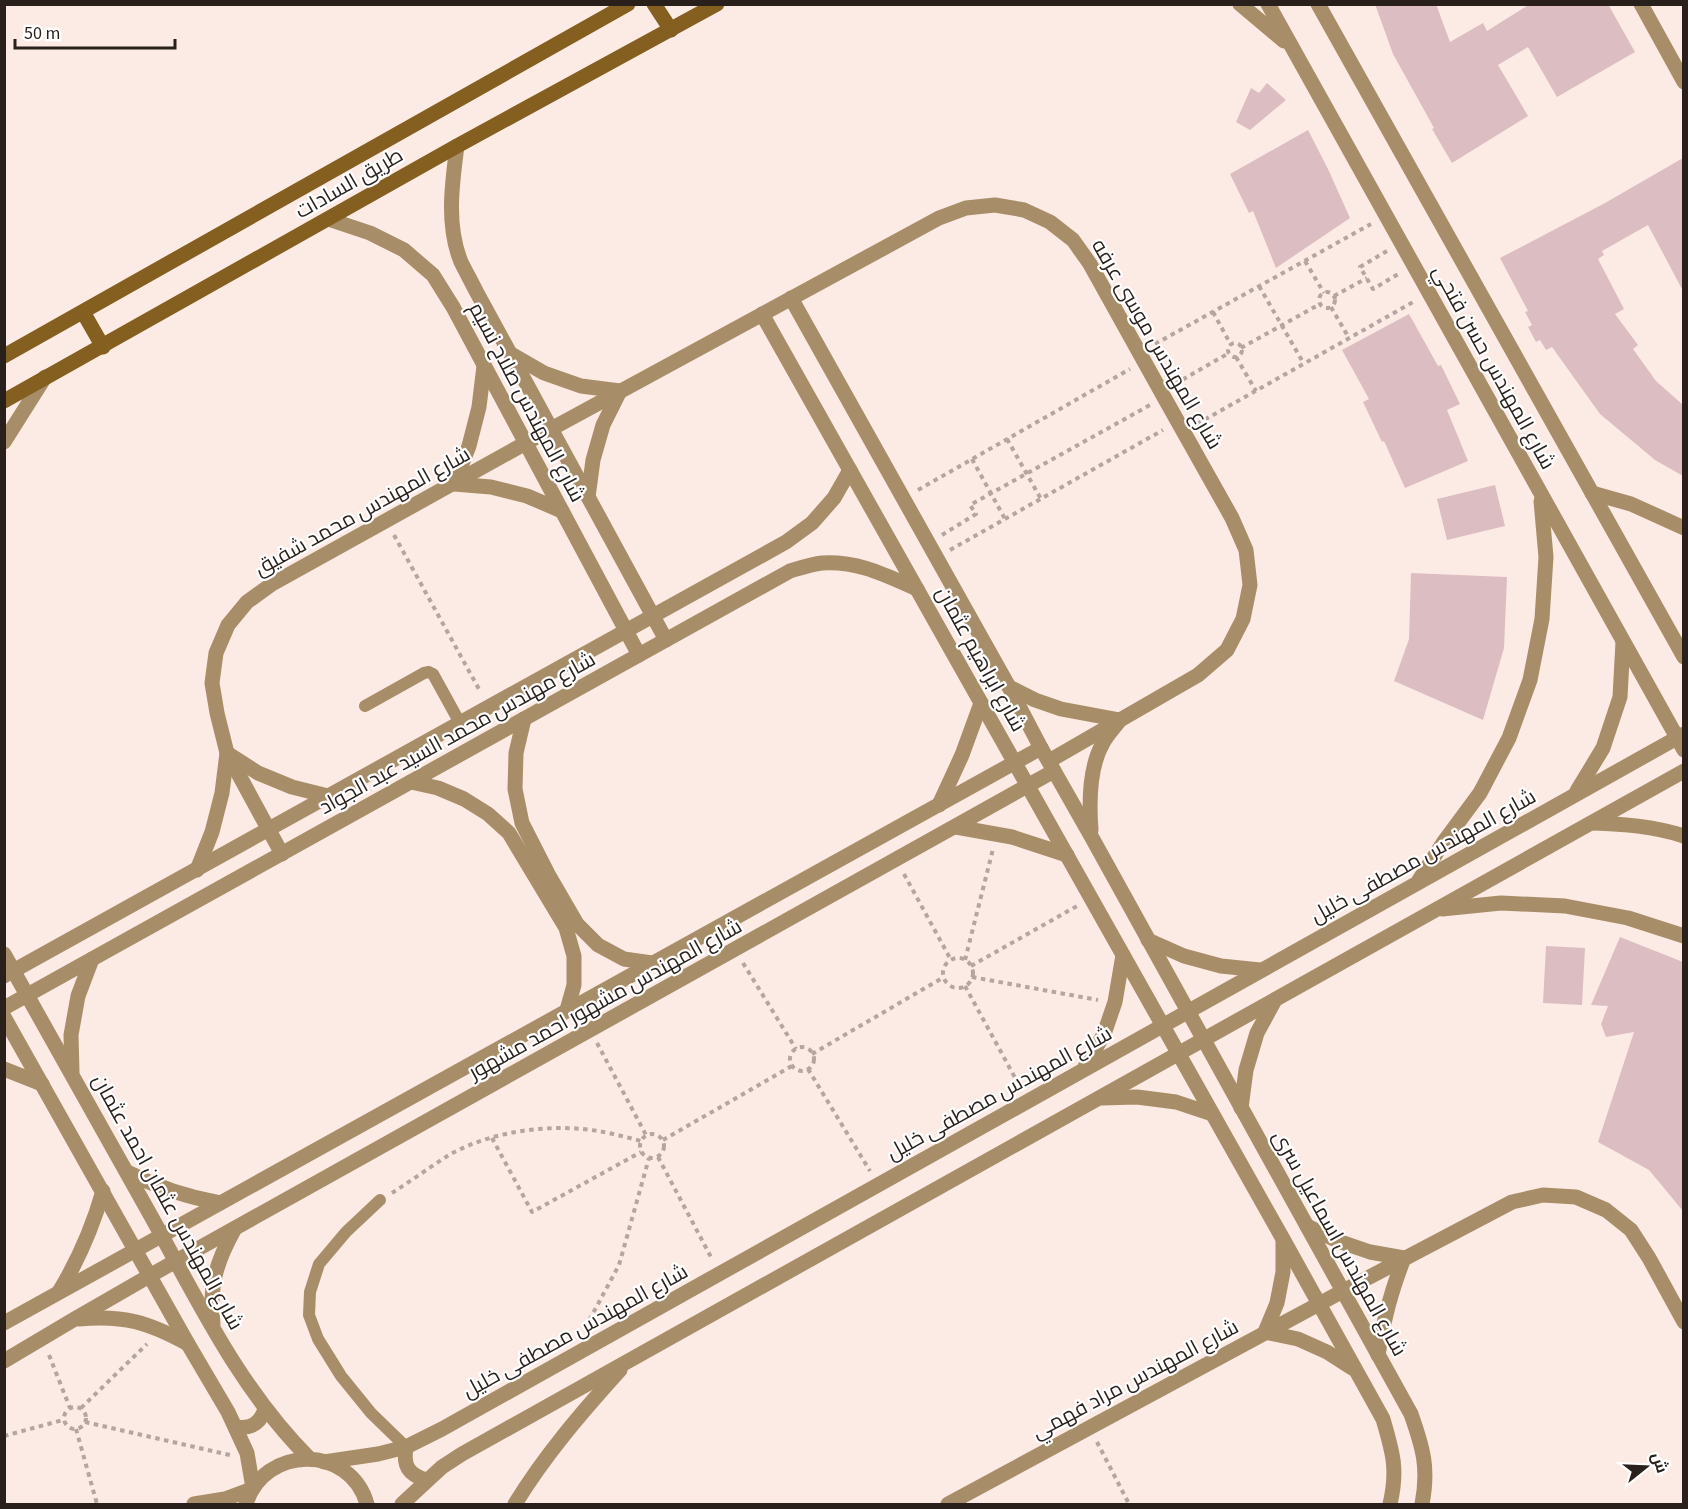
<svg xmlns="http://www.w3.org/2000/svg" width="1688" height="1509" font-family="'Source Sans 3',Cairo,sans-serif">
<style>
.building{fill:#dcbec2}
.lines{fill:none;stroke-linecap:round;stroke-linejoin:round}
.path{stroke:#b4a5a0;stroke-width:4;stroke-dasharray:4.5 4.5;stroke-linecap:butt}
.lane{stroke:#a88e68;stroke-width:12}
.street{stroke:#a88e68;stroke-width:15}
.secondary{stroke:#845f20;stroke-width:15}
.labels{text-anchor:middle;stroke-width:4.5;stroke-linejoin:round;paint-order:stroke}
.street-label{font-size:21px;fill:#291f1b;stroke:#fff}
</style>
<rect width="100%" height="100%" fill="#fcebe5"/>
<!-- building -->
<g class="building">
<polygon points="1375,4 1436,4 1450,42 1483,23 1487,31 1530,4 1608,4 1635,52 1557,97 1528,47 1498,65 1528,116 1452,163 1432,129 1434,128 1393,54"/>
<polygon points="1267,83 1286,100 1250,130 1236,122 1251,88 1259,93"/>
<polygon points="1308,130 1328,169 1350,218 1276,268 1253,211 1249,213 1230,174"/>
<polygon points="1683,158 1683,291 1648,225 1602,251 1604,255 1598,259 1624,309 1615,314 1638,345 1633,349 1656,381 1683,405 1683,476 1655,460 1600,414 1552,347 1546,350 1540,340 1536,342 1528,327 1532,325 1525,312 1528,311 1500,258 1605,203"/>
<polygon points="1409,314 1438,366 1441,365 1460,404 1447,410 1468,461 1405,488 1384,441 1382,442 1363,402 1369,399 1342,350"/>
<polygon points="1495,485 1505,526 1447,540 1437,499"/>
<polygon points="1411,573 1507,577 1504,648 1483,720 1394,681 1409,639"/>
<polygon points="1620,937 1683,962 1683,1211 1649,1170 1598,1142 1634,1032 1606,1037 1601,1024 1608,1006 1591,1005"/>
<polygon points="1546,946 1585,948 1582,1005 1543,1003"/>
</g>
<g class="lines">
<!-- path -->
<g class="path">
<polyline points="1387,251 1360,267 1373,289 1400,273"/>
<polyline points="1305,261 1324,293"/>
<polyline points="1259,286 1304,364"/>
<circle cx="1327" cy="300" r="8"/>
<polyline points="1334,296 1367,278"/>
<polyline points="1331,307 1349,338"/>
<polyline points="1213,312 1231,345"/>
<circle cx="1235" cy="350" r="7"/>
<polyline points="1155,344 1371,224"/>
<polyline points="1241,348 1320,304"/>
<polyline points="1236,357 1256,391"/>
<polyline points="1175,384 1229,353"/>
<polyline points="1197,424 1415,301"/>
<polyline points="1007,439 1041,499"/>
<polyline points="972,459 1005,519"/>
<polyline points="918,490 1130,369"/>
<polyline points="394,535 480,691"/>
<polyline points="942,535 976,514 970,505 1150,405"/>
<polyline points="950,550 1163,430"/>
<polyline points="904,874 951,960"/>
<circle cx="958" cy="973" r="15"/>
<polyline points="965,960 993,849"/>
<polyline points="743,963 796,1049"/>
<polyline points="971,966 1077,906"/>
<polyline points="972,977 1098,1000"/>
<polyline points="965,986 1019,1085"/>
<polyline points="597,1043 646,1135"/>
<circle cx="802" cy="1059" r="12"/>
<polyline points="812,1054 944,977"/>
<polyline points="808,1069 870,1171"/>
<circle cx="652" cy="1146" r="12"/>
<polyline points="492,1138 532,1212 641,1152"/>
<polyline points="663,1140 792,1066"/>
<polyline points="658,1157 712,1259"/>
<path d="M 392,1193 C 411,1181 430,1167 449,1155 C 488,1133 539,1125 583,1129 C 603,1131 622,1136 641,1141"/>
<polyline points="585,1328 619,1265 649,1158"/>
<polyline points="49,1355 70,1408"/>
<circle cx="75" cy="1418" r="11"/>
<polyline points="81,1408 147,1344"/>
<polyline points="85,1422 230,1455"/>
<polyline points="76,1429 97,1504"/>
<polyline points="4,1436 63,1420"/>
<polyline points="1097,1442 1129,1504"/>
</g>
<!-- lane -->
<g class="lane">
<polyline points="365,706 424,673 429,672 433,674 460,723"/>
<polyline points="380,1200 346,1232 319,1264 310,1292 309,1315 318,1339 341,1376 371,1413 406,1447"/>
</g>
<!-- street -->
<g class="street">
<polyline points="1240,4 1284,41"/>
<polyline points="1268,4 1684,750"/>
<polyline points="1318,4 1684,657"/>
<polyline points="1641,4 1684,82"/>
<path d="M 457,146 C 452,184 446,225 461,262 C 466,272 471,281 476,291 L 666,640"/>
<polyline points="328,219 370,233 404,250 433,275 453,307 639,655"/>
<path d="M 791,298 L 1009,687 L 1041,748 L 1091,836 L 1411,1414 C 1423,1448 1429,1468 1422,1504"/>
<path d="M 762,314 L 1283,1239 L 1383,1419 C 1393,1453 1398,1470 1390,1504"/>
<polyline points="511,354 544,373 581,386 620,391 603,425 593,460 588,497"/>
<polyline points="484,366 479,407 469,446 454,484 491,487 527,496 562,511"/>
<polyline points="4,442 45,377"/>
<polyline points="1592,493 1631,504 1684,528"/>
<path d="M 1009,687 L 1035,700 L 1061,709 L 1120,720 C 1114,728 1107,735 1103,743 C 1089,767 1089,803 1091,830"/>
<polyline points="524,719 516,753 515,789 522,823 548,874 577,924 598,945 624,959 652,963"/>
<polyline points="411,782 438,788 464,799 488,814 509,833 566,928 574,956 574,985 567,1010"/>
<polyline points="1577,791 1603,748 1620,697 1623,642"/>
<polyline points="939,805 962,755 981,703"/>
<path d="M 1592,823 C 1623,824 1653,826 1684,836"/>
<polyline points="956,827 1012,837 1067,855"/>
<polyline points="282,854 227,753 217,713 212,683 216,653 228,625 247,602 272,584 551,429 939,218 966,208 995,205 1024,210 1050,222 1073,240 1090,264 1164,397 1232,518 1246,550 1250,585 1243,619 1227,650 1198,675 1049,761"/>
<polyline points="197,870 212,832 222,793 227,753 258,773 292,787 328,796"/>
<polyline points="1419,880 1443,843 1480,793 1509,738 1530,680 1542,619 1546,557 1541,501"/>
<polyline points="1442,909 1501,903 1565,906 1628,918 1684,936"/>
<polyline points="1148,940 1184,956 1221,966 1260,970"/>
<path d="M 4,954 C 53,1042 103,1129 151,1216 C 198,1301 241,1391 310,1459"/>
<polyline points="4,976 786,542 812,523 834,498 850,470"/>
<path d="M 4,1008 L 790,571 C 800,568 812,564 822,563 C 859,561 885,575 917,589"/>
<polyline points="4,1017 188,1344 228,1412 247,1453 253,1488"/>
<polyline points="1085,1067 1104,1034 1115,1002 1123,955"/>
<polyline points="4,1069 42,1084"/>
<polyline points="72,1072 71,1035 78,996 92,959"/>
<polyline points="1102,1098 1137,1097 1176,1102 1212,1114"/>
<polyline points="1241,1108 1246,1070 1257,1033 1275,1000"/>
<path d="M 127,1172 C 157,1187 187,1197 220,1203"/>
<path d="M 1307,1226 L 1338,1241 L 1370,1252 L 1404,1258 C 1391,1292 1384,1318 1378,1355"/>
<polyline points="1283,1241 1283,1272 1277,1303 1265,1332 1298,1339 1327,1352 1352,1368"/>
<path d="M 59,1292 C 79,1259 92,1229 103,1191"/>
<path d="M 79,1319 C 124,1315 148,1322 188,1344"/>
<polyline points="4,1323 1041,748"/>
<path d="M 213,1324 C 209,1286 216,1263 234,1230"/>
<polyline points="4,1361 73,1320 151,1275 1054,771"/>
<path d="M 236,1427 C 251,1429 260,1424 265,1409"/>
<path d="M 406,1447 C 403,1466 408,1474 426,1480"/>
<polyline points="324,1462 378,1454 406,1447 442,1429 1684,734"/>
<polyline points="194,1504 225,1499 252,1489"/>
<path d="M 246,1504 C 264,1445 350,1444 367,1504"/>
<polyline points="402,1504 442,1467 462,1454 1684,771"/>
<path d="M 515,1504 C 545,1455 582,1412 620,1370"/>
<polyline points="948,1504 1343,1291 1512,1202 1543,1195 1576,1197 1606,1210 1631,1230 1649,1258 1684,1322"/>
</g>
<!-- secondary -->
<g class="secondary">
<polyline points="654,4 671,30"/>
<polyline points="83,312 103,347"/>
<polyline points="4,356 628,4"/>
<polyline points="4,401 457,146 717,4"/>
</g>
</g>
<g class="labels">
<!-- street labels -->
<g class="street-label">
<text transform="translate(349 183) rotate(-30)" y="7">طريق السادات</text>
<text transform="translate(1157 344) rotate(60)" y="7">شارع المهندس موسى عرفه</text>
<text transform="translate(1494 367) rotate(61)" y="7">شارع المهندس حسن فتحي</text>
<text transform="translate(527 402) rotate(62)" y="7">شارع المهندس صلاح نسيم</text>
<text transform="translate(362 511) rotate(-29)" y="7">شارع المهندس محمد شفيق</text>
<text transform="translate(981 659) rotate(61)" y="7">شارع ابراهيم عثمان</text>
<text transform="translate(457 733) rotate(-29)" y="7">شارع مهندس محمد السيد عبد الجواد</text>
<text transform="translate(1423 856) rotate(-29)" y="7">شارع المهندس مصطفى خليل</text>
<text transform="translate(605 999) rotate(-29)" y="7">شارع المهندس مشهور احمد مشهور</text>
<text transform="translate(999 1093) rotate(-29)" y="7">شارع المهندس مصطفى خليل</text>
<text transform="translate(168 1202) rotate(61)" y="7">شارع المهندس عثمان احمد عثمان</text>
<text transform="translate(1340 1243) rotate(61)" y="7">شارع المهندس اسماعيل سرى</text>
<text transform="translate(575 1331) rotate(-29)" y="7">شارع المهندس مصطفى خليل</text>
<text transform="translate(1135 1379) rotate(-28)" y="7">شارع المهندس مراد فهمي</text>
</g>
</g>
<!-- border -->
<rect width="1688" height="1509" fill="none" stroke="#291f1b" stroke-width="12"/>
<!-- north arrow -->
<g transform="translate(1646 1467) rotate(72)" stroke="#ffffff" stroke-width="4.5" paint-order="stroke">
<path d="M0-4.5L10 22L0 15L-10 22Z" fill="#291f1b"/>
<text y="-9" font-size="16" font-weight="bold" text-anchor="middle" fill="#291f1b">ش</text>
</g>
<!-- scale -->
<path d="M15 39v9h160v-9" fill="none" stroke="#291f1b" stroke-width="3"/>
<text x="24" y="39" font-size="18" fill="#291f1b" stroke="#ffffff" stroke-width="4.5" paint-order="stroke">50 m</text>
</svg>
